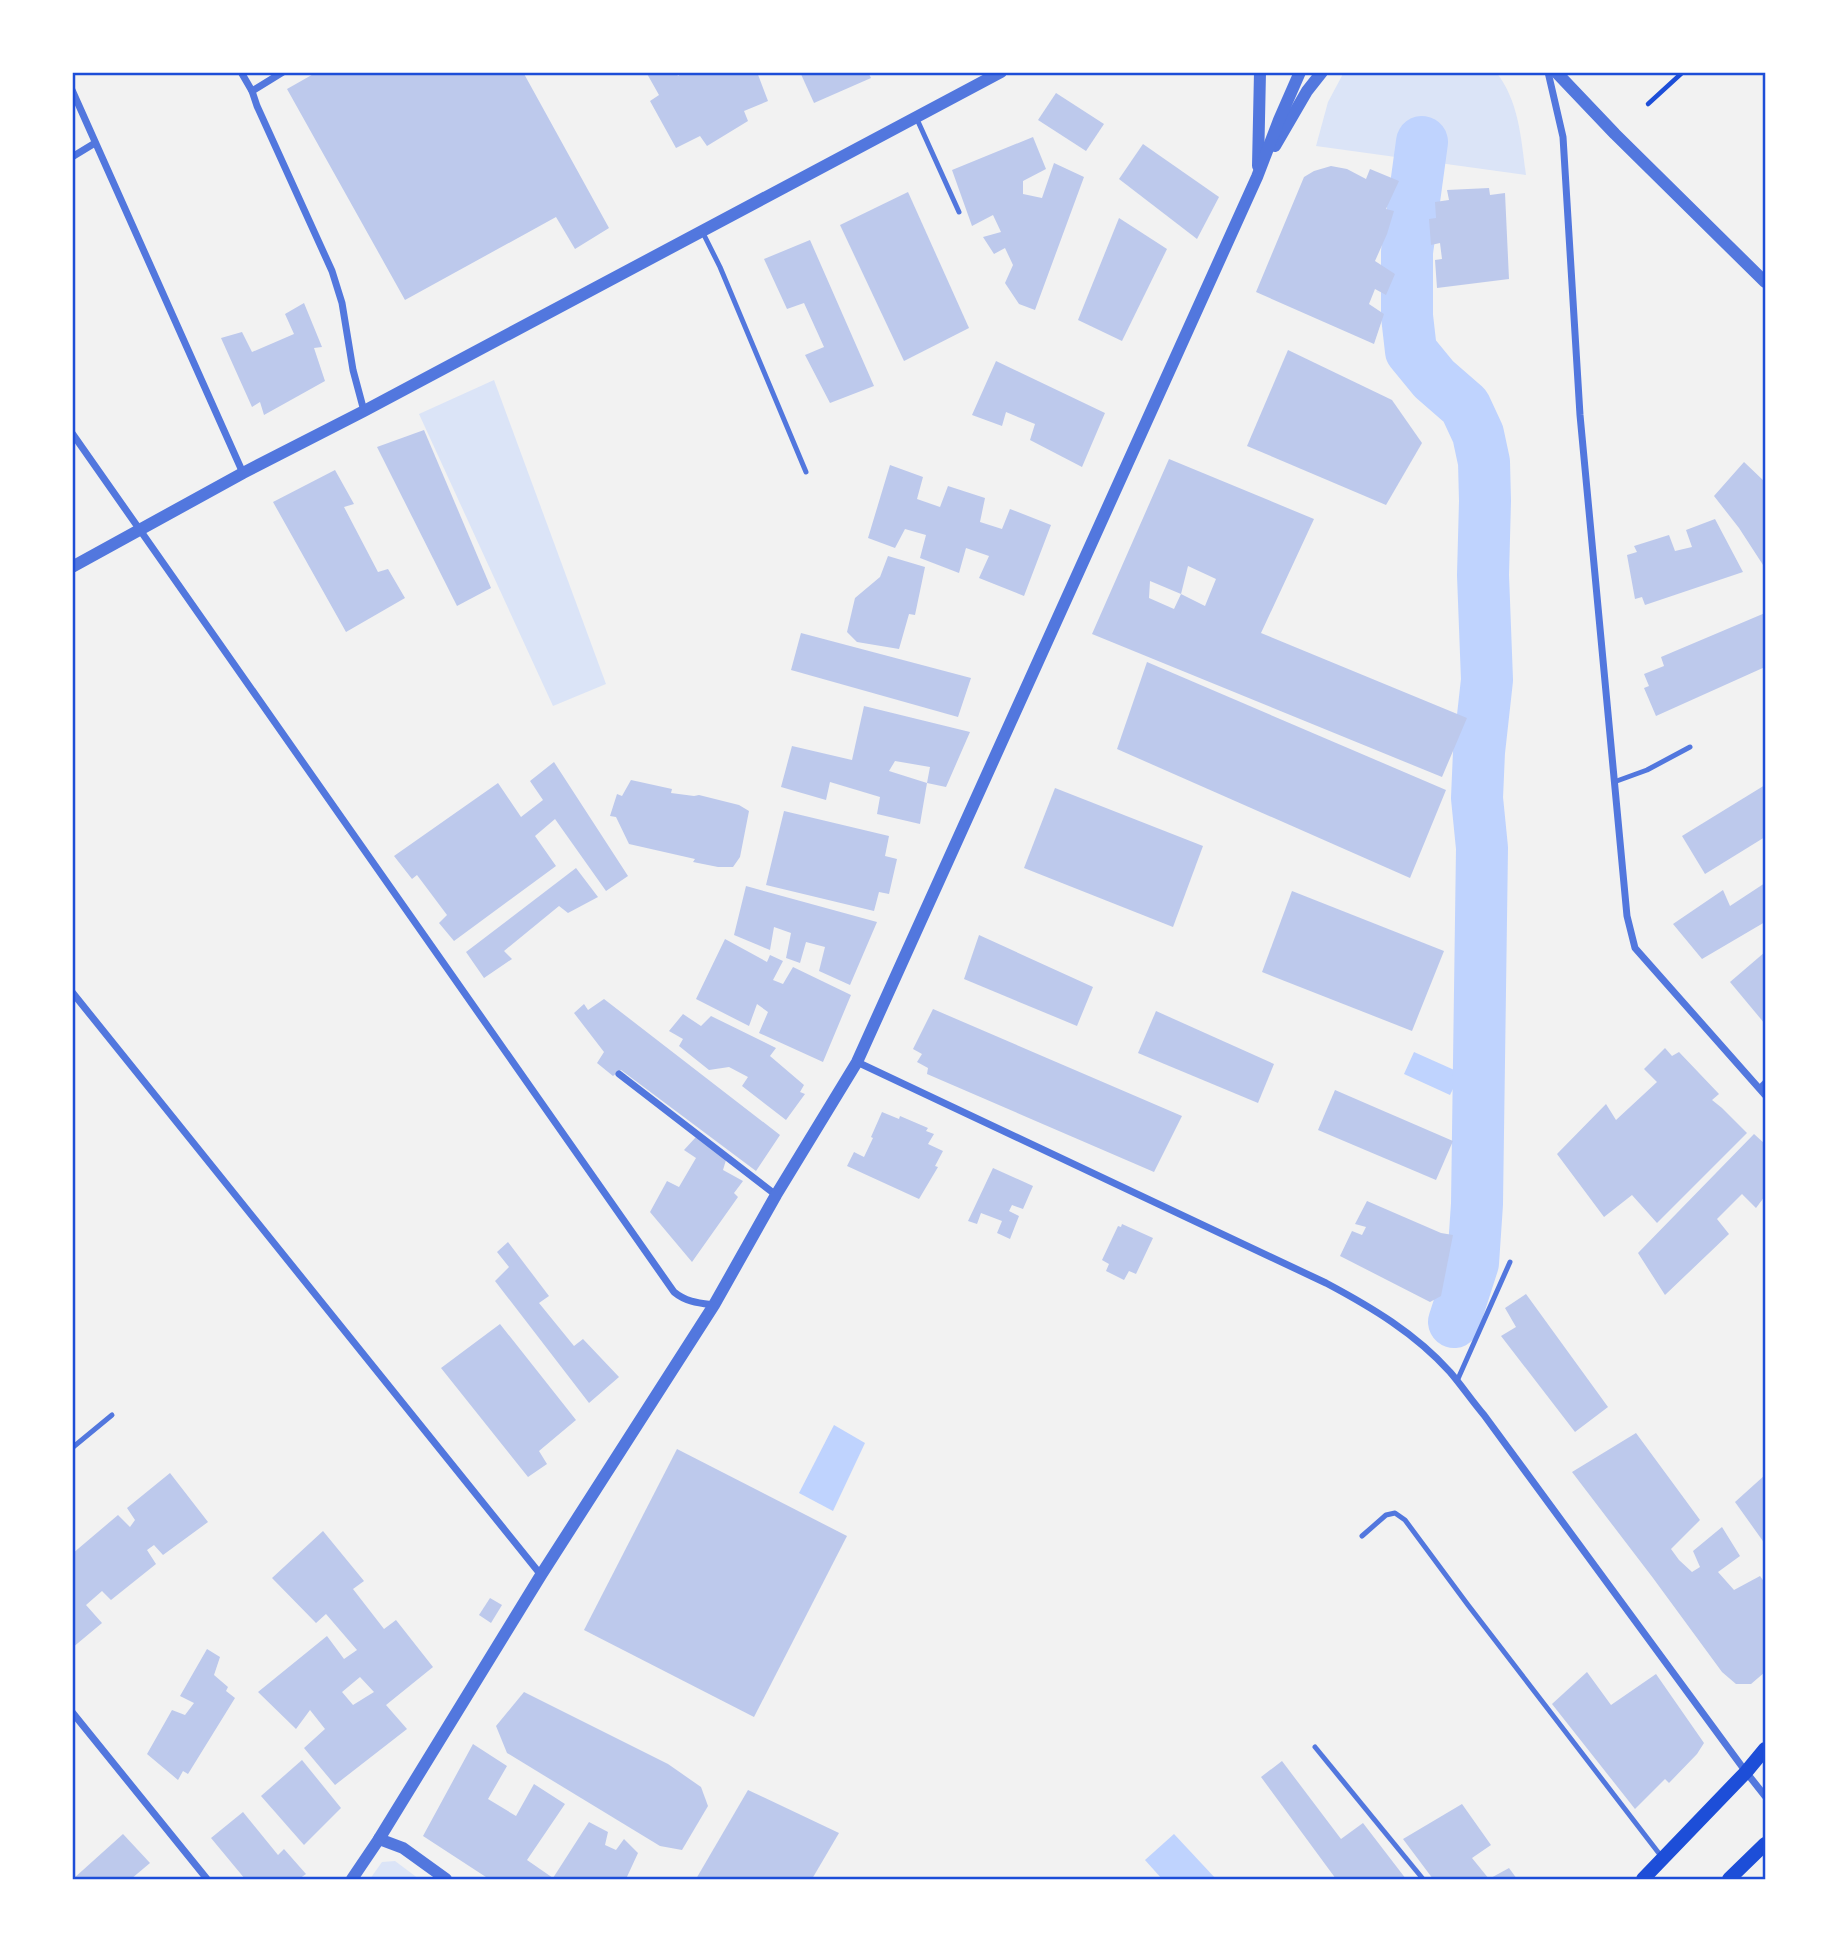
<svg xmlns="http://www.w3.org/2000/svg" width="1837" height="1951" font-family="Literata,serif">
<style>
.green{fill:#dbe4f7}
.water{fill:#bfd3fe}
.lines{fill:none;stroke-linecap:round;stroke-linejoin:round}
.river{stroke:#bfd3fe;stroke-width:52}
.building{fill:#bdc9ec;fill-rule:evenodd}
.path{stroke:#1d4ed8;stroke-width:4.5}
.service{stroke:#5277de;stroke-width:5}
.minor{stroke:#5277de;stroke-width:7}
.tertiary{stroke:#5277de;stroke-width:12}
.secondary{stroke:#1d4ed8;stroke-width:14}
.neatline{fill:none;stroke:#1d4ed8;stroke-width:2.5}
</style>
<rect width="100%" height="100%" fill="#f2f2f2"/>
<!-- green -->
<g class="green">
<path d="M 1344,72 L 1496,72 C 1519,101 1521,138 1526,175 L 1316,146 L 1328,102 Z"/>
<polygon points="494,380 606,684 553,706 419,414"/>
<polygon points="395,1861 419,1879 370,1879 382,1862"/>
</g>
<!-- water -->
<g class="water">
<polygon points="1414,1052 1461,1073 1450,1095 1404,1074"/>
<polygon points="834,1425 865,1443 833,1511 799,1493"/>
<polygon points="1174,1834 1216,1879 1162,1879 1145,1860"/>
</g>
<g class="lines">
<!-- river -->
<polyline class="river" points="1422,142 1407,252 1407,316 1411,351 1434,379 1465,406 1478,434 1484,462 1485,501 1483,575 1487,680 1479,752 1477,798 1482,848 1477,1204 1473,1263 1454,1322"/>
</g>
<!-- building -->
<g class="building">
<polygon points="317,72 523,72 609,228 575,249 556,217 405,300 287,89"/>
<polygon points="646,72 676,72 678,76 684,72 746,72 748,75 757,72 768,101 744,111 748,121 707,146 700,136 676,148 650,101 659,95"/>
<polygon points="800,72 868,72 871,78 814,103"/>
<polygon points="1056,93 1104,124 1086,151 1038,120"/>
<polygon points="1033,137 1046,169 1023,181 1023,194 1042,198 1054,163 1084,177 1035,310 1019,304 1005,283 1013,265 1005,248 994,254 983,237 1001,232 993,215 972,226 952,170"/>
<polygon points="1143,144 1219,197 1197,239 1119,179"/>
<polygon points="1331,166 1347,169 1366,179 1370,169 1399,181 1386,209 1394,211 1387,234 1375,261 1395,274 1386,295 1375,289 1369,304 1384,314 1374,344 1256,292 1304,177 1314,171"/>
<polygon points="1489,188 1490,195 1505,193 1509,279 1437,288 1435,260 1442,259 1440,243 1431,245 1429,219 1436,218 1435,202 1449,200 1447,190"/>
<polygon points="908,192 969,328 904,361 840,225"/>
<polygon points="1119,218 1167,249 1122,341 1078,320"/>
<polygon points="810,240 874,386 830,403 805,355 824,347 804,303 787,309 764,259"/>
<polygon points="304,303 322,347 314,348 325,381 264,415 260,402 252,407 221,338 242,332 252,352 294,334 285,314"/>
<polygon points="1288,350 1392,400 1422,443 1386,505 1247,446"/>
<polygon points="996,361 1105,413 1082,467 1030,440 1035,424 1006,412 1002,426 972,415"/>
<polygon points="424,430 491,588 457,606 377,447"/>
<path d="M 1169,459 L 1314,519 L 1261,633 L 1467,718 L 1442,777 L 1092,634 ZM 1188,566 L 1216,579 L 1205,606 L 1181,594 L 1174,609 L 1149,598 L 1150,581 L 1181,594 Z"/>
<polygon points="1744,462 1765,482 1765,568 1739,528 1714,496"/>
<polygon points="890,465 923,477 917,499 940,507 948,486 985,498 980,522 1002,529 1010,509 1051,525 1024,596 979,578 989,556 966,548 959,573 920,558 926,535 905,529 895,548 868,538"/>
<polygon points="335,470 354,504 344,507 378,572 388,569 405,598 346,632 273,502"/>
<polygon points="1715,519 1743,572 1645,605 1642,597 1635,599 1627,555 1637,552 1634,546 1669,535 1675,551 1692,547 1686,530"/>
<polygon points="888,556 925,567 915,615 909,614 899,649 857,642 847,632 855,598 880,577"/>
<polygon points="1765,613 1765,667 1656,716 1644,688 1649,686 1644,674 1664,666 1661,657"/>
<polygon points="801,633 971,678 958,717 791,670"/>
<polygon points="1147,662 1446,790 1410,878 1117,749"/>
<polygon points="864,706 970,732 946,787 927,783 930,767 895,761 889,771 927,783 920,824 877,814 880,797 830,782 826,800 781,787 792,746 852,760"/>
<polygon points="554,762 628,876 606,891 555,819 535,836 556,866 454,941 439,923 447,915 417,875 412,879 394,856 498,783 521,817 543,800 530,781"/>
<polygon points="631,780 672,789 671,793 694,796 699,795 739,805 749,811 740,857 733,867 718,867 693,862 695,859 629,844 616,817 610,816 617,794 622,796"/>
<polygon points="1765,785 1765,837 1705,874 1682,836"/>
<polygon points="1055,788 1203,846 1173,927 1024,868"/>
<polygon points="784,811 889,836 885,856 897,859 889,894 879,892 874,911 766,885"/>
<polygon points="576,868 598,897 568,913 559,906 504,951 512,959 484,978 466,952"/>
<polygon points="1765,883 1765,922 1702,959 1673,924 1723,890 1730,906"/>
<polygon points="746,886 877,922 850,985 819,971 825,947 806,942 800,963 786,958 791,933 774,927 770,950 734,935"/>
<polygon points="1292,891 1444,951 1412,1031 1262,972"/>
<polygon points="979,935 1093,987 1077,1026 964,979"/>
<polygon points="725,939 767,962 770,955 783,961 773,980 783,984 793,967 851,995 823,1062 759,1033 768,1012 757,1004 749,1026 696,999"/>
<polygon points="1765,952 1765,1024 1730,982"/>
<polygon points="604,999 780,1135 756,1171 621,1070 613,1076 597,1063 604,1052 574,1013 584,1004 588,1010"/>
<polygon points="933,1009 1182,1116 1154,1172 927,1074 928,1068 917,1062 922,1054 913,1049"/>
<polygon points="1156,1011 1274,1064 1258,1103 1138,1053"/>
<polygon points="683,1014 701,1026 711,1016 776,1048 770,1056 804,1085 800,1092 805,1094 786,1120 742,1086 748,1077 729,1067 709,1070 679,1046 683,1039 669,1031"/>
<polygon points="1665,1048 1672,1056 1679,1052 1719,1094 1712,1100 1722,1108 1747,1133 1657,1223 1632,1195 1604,1217 1557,1154 1606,1104 1616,1120 1657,1082 1644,1069"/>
<polygon points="1335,1090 1453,1141 1436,1180 1318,1130"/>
<polygon points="882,1112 899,1119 900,1116 928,1128 926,1131 934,1134 928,1144 943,1151 935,1166 938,1167 919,1199 847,1166 854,1152 864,1157 873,1138 871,1137"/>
<polygon points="1754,1134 1765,1144 1765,1196 1756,1208 1742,1194 1717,1219 1729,1234 1665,1295 1638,1253"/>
<polygon points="696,1137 726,1160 723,1170 743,1181 734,1193 738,1197 692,1262 650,1212 667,1181 679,1187 696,1158 684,1150"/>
<polygon points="993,1168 1033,1186 1023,1209 1012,1205 1009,1211 1019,1216 1010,1239 997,1233 1002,1221 981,1213 977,1224 968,1221"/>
<polygon points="1367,1201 1441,1233 1453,1235 1441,1296 1430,1302 1340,1256 1352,1231 1362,1235 1366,1227 1355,1224"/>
<polygon points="1122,1224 1153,1238 1136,1274 1129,1271 1124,1280 1106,1271 1109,1264 1102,1260 1118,1226 1121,1227"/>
<polygon points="508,1242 549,1296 539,1303 574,1346 583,1339 619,1377 589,1403 495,1281 509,1267 497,1252"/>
<polygon points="1526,1294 1608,1407 1575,1432 1501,1336 1516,1327 1505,1308"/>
<polygon points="500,1324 576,1420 539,1451 547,1464 528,1477 441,1368"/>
<polygon points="1636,1433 1700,1520 1671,1549 1679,1560 1692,1572 1700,1567 1693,1551 1722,1527 1740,1556 1718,1572 1734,1590 1760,1576 1765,1583 1765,1672 1751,1684 1736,1684 1722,1672 1653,1578 1572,1472"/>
<polygon points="677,1449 847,1536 754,1717 584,1630"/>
<polygon points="170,1473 208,1522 163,1555 154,1545 147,1550 156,1564 111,1600 102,1591 86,1605 102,1623 72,1648 72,1564 73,1563 72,1554 118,1515 130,1527 135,1520 127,1508"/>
<polygon points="1765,1475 1765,1544 1735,1502"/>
<path d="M 323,1531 L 364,1581 L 353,1589 L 384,1629 L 396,1620 L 433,1667 L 386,1705 L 407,1729 L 335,1785 L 304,1748 L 325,1729 L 310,1710 L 296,1729 L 258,1692 L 327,1636 L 344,1659 L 357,1650 L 326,1614 L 316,1623 L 272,1578 ZM 360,1677 L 374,1692 L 353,1705 L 342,1692 Z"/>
<polygon points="490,1598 502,1605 491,1623 479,1615"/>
<polygon points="207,1649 220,1657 214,1675 228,1687 226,1691 235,1698 188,1774 183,1771 178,1780 147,1754 172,1710 185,1715 194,1703 180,1696"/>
<polygon points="1587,1672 1611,1705 1656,1674 1704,1743 1697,1754 1669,1783 1665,1779 1635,1809 1552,1704"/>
<polygon points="524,1692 668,1764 701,1787 708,1806 682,1850 660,1846 507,1753 496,1726"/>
<polygon points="473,1744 507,1766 488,1799 516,1816 534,1784 565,1804 527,1860 553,1878 589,1822 608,1832 605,1845 616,1850 624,1839 638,1853 626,1879 489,1879 423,1836"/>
<polygon points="302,1760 341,1808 304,1845 261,1796"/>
<polygon points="1282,1761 1341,1839 1363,1823 1406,1879 1336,1879 1261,1777"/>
<polygon points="748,1790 839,1833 812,1879 696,1879"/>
<polygon points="1462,1804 1491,1845 1472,1858 1489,1879 1433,1879 1403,1839"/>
<polygon points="243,1812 278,1855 284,1849 306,1874 299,1879 245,1879 211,1838"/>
<polygon points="123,1834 150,1863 131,1879 73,1879"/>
<polygon points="1509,1868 1517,1879 1489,1879"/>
</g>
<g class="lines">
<!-- path -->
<polyline class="path" points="1648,104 1683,72"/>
<!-- service -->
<g class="service">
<polyline points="916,117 959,212"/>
<polyline points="702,231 720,267 806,472"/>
<polyline points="1614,782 1647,770 1690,747"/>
<polyline points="1759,1088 1765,1082"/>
<polyline points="1457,1381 1510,1262"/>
<polyline points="72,1448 112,1415"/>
<polyline points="1362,1536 1386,1515 1395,1513 1405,1520 1468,1605 1661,1856"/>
<polyline points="1315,1747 1423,1879"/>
</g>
<!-- minor -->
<g class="minor">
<polyline points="241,72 252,91 257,106 332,271 342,303 353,370 364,411"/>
<polyline points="1548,72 1563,137 1580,415 1627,916 1635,948 1765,1095"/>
<polyline points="72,90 243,473"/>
<polyline points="252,91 283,72"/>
<polyline points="72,157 95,143"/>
<path d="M 72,433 L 674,1292 C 686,1302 699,1303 714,1305"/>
<polyline points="72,992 541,1575"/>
<path d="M 857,1062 L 1326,1283 C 1371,1307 1415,1333 1450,1372 C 1462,1386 1472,1401 1484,1415 L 1746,1772 L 1765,1796"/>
<polyline points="619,1074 776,1195"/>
<polyline points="72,1712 207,1879"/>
</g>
<!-- tertiary -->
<g class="tertiary">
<polyline points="1556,72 1615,134 1765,282"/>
<polyline points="1275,146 1307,91 1322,72"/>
<polyline points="1258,166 1260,72"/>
<polyline points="72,567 243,473 364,411 1001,72"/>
<polyline points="379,1839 403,1848 446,1879"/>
<polyline points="352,1879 379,1839 541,1575 714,1305 776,1195 857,1062 1257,177 1279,120 1300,72"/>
</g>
<!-- secondary -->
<g class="secondary">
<polyline points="1643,1879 1746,1772 1765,1749"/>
<polyline points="1729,1879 1765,1844"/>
</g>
</g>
<!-- border -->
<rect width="1837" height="1951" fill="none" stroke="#ffffff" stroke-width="147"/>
<rect x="74" y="74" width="1690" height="1804" class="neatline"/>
</svg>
